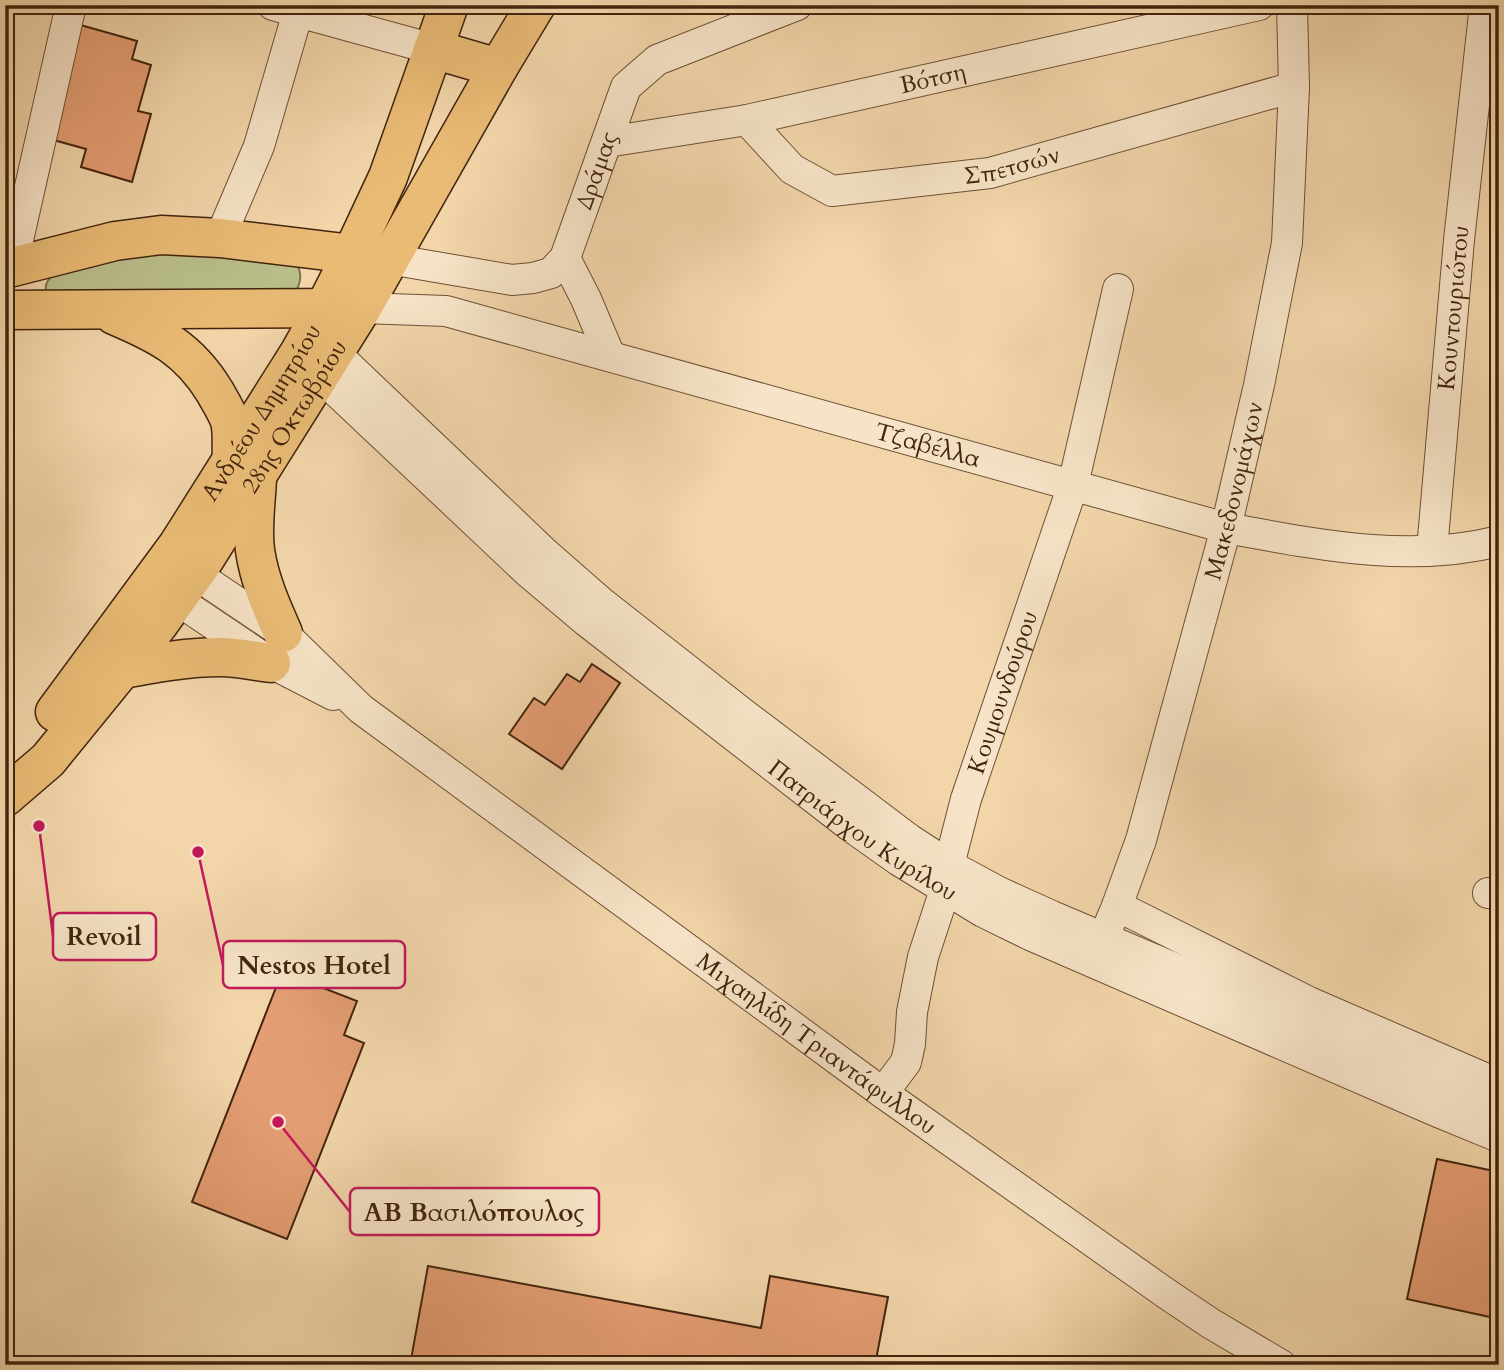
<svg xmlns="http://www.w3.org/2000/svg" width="1504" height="1370" font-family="Cardo,serif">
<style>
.green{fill:#b9be8a;stroke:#7e714c;stroke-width:2}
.building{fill:#e59e73;stroke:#42240e;stroke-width:2}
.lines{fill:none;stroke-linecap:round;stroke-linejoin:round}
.minor-casing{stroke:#6e5035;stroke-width:32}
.major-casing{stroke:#42240e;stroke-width:41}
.minor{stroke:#f7e4c8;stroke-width:30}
.major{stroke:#e9bb75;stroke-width:38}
.labels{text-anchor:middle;stroke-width:6;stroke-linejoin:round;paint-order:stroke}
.street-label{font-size:24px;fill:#42240e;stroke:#f7e4c8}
.leader{fill:none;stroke:#c2185b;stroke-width:2.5}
.callout-dot{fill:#c2185b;stroke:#f7e4c8;stroke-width:2.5}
.callout{fill:#f7e4c8;stroke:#c2185b;stroke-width:2.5}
.callout-label{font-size:26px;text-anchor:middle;font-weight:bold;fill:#42240e}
</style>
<rect width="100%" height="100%" fill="#f2d6aa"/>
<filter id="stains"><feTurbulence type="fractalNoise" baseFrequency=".00286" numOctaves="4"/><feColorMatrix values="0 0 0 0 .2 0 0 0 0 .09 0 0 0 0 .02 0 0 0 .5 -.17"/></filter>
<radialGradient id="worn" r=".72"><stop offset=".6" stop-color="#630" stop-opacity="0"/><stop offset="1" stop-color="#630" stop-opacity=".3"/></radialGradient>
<!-- green -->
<path class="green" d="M 131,248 L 294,260 C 302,271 302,280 296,291 L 47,294 C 44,286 46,280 54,275 Z"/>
<!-- building -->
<g class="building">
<polygon points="77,24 137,41 132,59 151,65 138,111 151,114 132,182 81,167 86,149 46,138"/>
<polygon points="592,664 620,683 562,769 509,734 534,698 545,705 567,674 580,682"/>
<polygon points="282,972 357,1001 344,1035 364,1043 287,1239 192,1202"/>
<polygon points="1437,1159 1499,1172 1499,1319 1407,1299"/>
<polygon points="428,1266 761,1328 770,1276 888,1297 875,1365 410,1365"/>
</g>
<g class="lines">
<defs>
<g id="minor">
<polyline points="273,5 433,49"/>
<path id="s1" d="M 747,120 L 792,169 L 832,191 L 990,173 L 1294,87"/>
<path id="s2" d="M 607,142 L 747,120 L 1259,5"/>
<polyline points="220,238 259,146 298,12"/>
<polyline points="16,249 71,5"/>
<polyline points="565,258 586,299 610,356"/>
<path id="s3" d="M 389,259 L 512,280 L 533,278 L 551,273 L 565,258 L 626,87 L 657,60 L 797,5"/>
<path id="s4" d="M 362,308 L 446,311 L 1226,528 C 1315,544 1409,564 1499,541"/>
<polyline points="335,353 545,553 601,602 745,715 909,839 949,865 999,892 1052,916 1499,1106"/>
<path id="s5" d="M 320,376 L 528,572 L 586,621 L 850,826 L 898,860 L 983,912 L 1030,935 L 1438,1112 L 1499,1137"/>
<path id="s6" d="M 1432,550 L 1459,240 L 1485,5"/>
<path id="s7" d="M 176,561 L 283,633 L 361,709 L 883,1093 L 1164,1292 L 1210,1323 L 1281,1365"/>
<polyline points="158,587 271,663 333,695"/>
<polyline points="1488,893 1499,894"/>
<polyline points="1117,906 1309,1002 1489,1080"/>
<path id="s8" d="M 1095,958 L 1117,906 L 1141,840 L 1226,528 L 1259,385 L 1287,243 L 1294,87 L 1292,5"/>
<path id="s9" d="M 883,1093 L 906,1062 L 910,1044 L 912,1012 L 923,957 L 945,890 L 949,865 L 966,799 L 1073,485 L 1118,289"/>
</g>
<g id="major">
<polyline points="433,49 498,68"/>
<polyline points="5,269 115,241 161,235 220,238 377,257"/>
<polyline points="5,310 346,308"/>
<path d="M 114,315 C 159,334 189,349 215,392 C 220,401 227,412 230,421 C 233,433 231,447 232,459"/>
<path d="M 257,479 C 256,502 252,527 255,550 C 259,579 271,606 283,633"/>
<path d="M 122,669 C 155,663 187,657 221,657 C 237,657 254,661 271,663"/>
<path id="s10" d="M 55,712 L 178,545 L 298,355 L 324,309 L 352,254 L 388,177 L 449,5"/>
<path id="s11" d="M 5,797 L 48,760 L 158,625 L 201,565 L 362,308 L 498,68 L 536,5"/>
</g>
</defs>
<!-- minor casing -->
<use href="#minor" class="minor-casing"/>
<!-- major casing -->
<use href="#major" class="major-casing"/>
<!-- minor -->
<use href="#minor" class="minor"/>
<!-- major -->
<use href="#major" class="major"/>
</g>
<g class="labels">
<!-- street labels -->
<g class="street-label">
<text dy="8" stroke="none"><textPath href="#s2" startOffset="332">Βότση</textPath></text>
<text dy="8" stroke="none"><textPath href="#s1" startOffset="294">Σπετσών</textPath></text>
<text dy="8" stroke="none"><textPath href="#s3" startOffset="278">Δράμας</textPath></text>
<text dy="8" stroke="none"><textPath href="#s6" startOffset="243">Κουντουριώτου</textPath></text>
<text dy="8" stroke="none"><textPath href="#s10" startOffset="364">Ανδρέου Δημητρίου</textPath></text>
<text dy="8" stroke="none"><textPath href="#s11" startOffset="480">28ης Οκτωβρίου</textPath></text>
<text dy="8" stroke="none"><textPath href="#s4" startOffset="584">Τζαβέλλα</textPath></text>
<text dy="8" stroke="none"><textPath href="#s8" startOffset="488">Μακεδονομάχων</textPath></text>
<text dy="8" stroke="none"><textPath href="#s9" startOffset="422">Κουμουνδούρου</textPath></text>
<text dy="8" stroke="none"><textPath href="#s5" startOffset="709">Πατριάρχου Κυρίλου</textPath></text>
<text dy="8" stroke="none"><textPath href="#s7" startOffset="803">Μιχαηλίδη Τριαντάφυλλου</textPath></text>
</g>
</g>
<!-- callouts -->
<path class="leader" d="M39 826L53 936M198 852L223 965M278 1122L350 1212"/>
<g class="callout-dot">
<circle cx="39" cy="826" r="7"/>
<circle cx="198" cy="852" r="7"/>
<circle cx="278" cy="1122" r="7"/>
</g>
<g class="callout">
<rect x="53" y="913" width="103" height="47" rx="7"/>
<rect x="223" y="941" width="182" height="47" rx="7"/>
<rect x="350" y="1188" width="249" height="47" rx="7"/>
</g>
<g class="callout-label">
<text x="104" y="945">Revoil</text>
<text x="314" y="974">Nestos Hotel</text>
<text x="474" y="1221">ΑΒ Βασιλόπουλος</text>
</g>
<!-- margin -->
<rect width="1504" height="1370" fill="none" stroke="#f2d6aa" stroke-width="28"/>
<rect x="7" y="7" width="1490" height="1356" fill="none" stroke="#42240e" stroke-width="3.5"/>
<rect x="14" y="14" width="1476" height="1342" fill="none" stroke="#42240e" stroke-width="2"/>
<rect width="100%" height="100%" filter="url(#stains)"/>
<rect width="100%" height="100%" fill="url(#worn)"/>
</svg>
